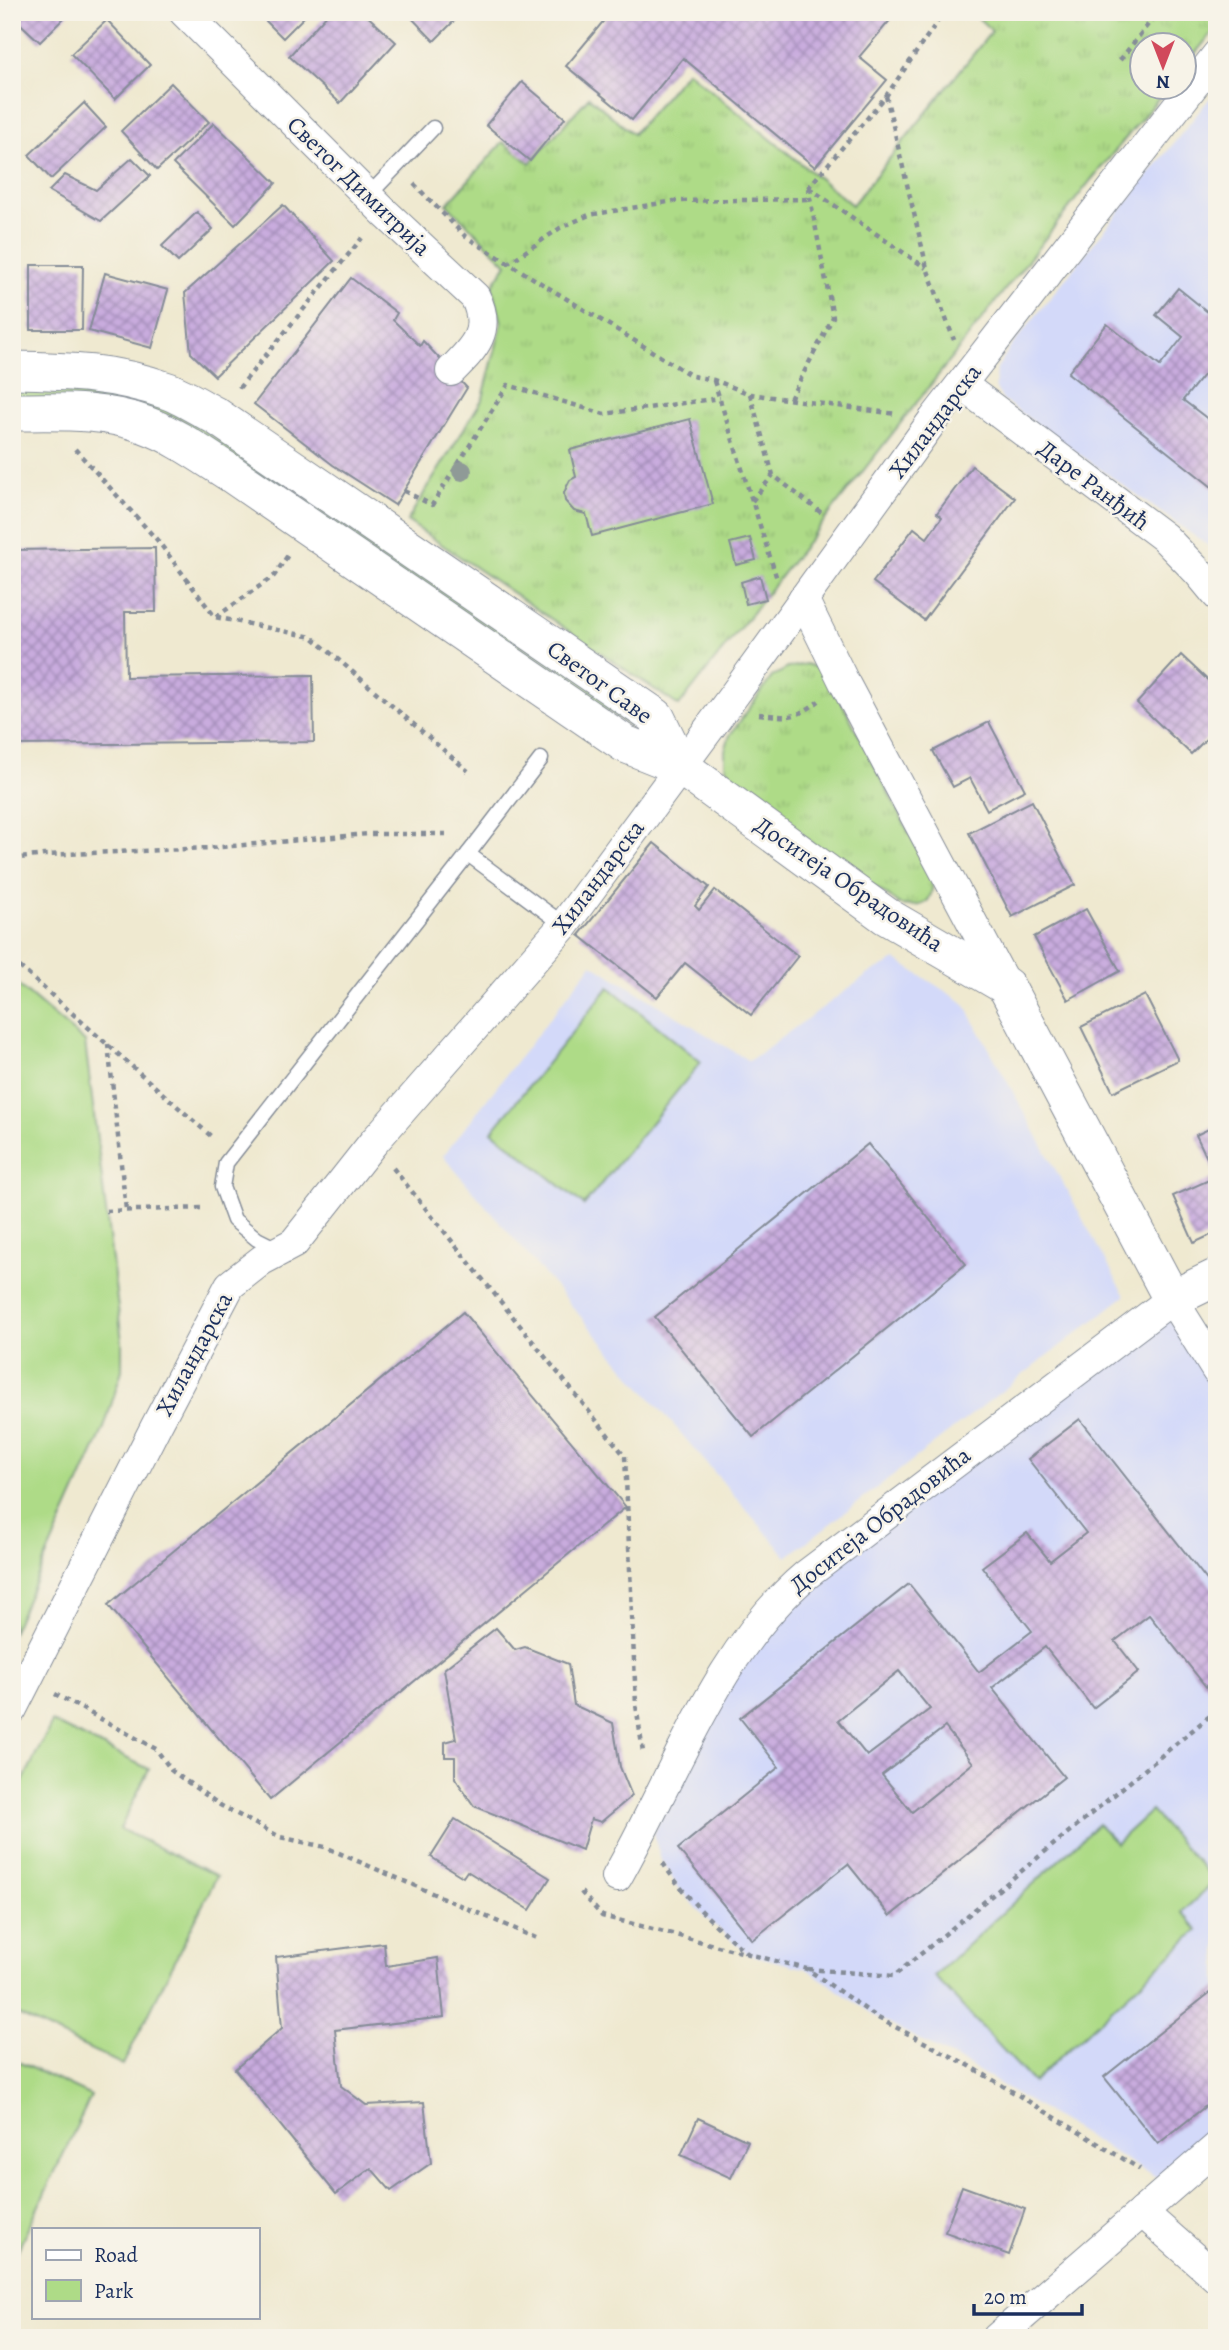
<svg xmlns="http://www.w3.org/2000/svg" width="1229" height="2350" font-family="Alegreya,serif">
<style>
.built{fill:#d3d9f9}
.grass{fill:url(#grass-tufts);stroke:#648572;stroke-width:2}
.park{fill:#aedb87;stroke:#648572;stroke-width:2}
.building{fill:url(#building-cross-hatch);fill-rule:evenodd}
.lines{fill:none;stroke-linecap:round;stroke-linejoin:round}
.service-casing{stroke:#858c97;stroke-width:17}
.minor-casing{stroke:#858c97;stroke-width:32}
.tertiary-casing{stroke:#858c97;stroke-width:39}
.path{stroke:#858c97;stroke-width:4.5;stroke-dasharray:5 5;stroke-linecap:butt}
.service{stroke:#fff;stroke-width:14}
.minor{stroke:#fff;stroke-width:30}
.tertiary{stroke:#fff;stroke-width:37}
.tree{fill:#8f9a97}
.labels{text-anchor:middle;stroke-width:5;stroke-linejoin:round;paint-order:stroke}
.street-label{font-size:24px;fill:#1b2f5e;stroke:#f7f3e8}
</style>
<defs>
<pattern id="grass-tufts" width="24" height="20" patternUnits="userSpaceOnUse" patternTransform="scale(1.75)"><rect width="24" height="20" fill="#aedb87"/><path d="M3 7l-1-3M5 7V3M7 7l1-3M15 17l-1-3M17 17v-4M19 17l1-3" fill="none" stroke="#95bc77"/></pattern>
<pattern id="building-cross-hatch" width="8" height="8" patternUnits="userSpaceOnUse" patternTransform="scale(1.75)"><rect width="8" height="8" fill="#c9acde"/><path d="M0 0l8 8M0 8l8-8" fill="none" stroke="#a28cb7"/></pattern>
</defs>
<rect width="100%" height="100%" fill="#f7f3e8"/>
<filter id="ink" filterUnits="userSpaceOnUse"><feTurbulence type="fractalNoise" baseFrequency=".0143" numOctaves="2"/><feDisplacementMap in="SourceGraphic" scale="14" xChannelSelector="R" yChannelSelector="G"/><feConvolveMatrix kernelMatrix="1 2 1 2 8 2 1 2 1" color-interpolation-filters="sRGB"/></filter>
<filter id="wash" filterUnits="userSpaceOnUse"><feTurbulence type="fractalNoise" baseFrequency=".00686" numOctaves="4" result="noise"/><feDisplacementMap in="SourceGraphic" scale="28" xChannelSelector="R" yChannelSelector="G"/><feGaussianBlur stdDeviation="1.57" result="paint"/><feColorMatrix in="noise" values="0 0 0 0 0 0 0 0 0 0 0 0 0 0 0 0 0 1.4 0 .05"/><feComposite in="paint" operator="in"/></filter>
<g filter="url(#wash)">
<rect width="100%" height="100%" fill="#efe9d0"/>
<!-- built -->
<g class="built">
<polygon points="1210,98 1217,104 1217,552 1003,400 995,387 997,368 1010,348"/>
<polygon points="896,960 964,1003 1125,1296 787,1557 443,1156 592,964 749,1061 869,974"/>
<polygon points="1159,1309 1217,1371 1217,2147 1171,2187 970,2066 878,2018 807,1969 748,1954 704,1916 677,1886 661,1860 653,1833 765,1617"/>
</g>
<!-- grass -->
<g class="grass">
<polygon points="972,12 1217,12 1217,27 1184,67 1184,46 1142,46 1142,88 1167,88 1091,180 679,706 407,521 483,398 502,323 492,286 507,264 447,204 503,142 530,163 589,97 633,134 687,71 852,205 992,31"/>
<path d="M 12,390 C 62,391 113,390 160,407 C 172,412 183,419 195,425 L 640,715 L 632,727 L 187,437 L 12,405 Z"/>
<path d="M 806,664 L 821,669 L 829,677 L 933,879 C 932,904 925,908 901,905 L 739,793 L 725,765 L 725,750 L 730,735 L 772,677 L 788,668 Z"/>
</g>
<!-- park -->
<g class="park">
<polygon points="12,980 85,1042 122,1341 122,1370 104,1428 12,1633"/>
<polygon points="609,987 701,1062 584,1205 492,1131"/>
<polygon points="52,1722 149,1769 120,1829 217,1876 123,2065 12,2012 12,1804"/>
<polygon points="1151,1811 1215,1881 1182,1912 1198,1930 1033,2082 934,1976 1098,1824 1116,1843"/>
<polygon points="12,2059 91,2096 12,2262"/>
</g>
<g id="blocks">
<!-- building -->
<g class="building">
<polygon points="12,12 70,12 40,42 12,16"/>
<polygon points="257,12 309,12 283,38"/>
<polygon points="329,12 363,12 396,42 340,103 289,56"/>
<polygon points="406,12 457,12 460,15 434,41"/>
<polygon points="611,12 897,12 859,57 887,80 815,167 683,58 632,120 566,66"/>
<polygon points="107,20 150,65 115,99 71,54"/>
<polygon points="522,82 565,118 530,161 486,125"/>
<polygon points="171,83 209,122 157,170 121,131"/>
<polygon points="84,103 106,127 51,179 29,155"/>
<polygon points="214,123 276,183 235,225 173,164"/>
<polygon points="132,158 150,176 101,221 49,191 65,175 96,190"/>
<polygon points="283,205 334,261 215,376 191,353 185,293"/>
<polygon points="197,212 213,229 178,262 162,246"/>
<polygon points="31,265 83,265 82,330 31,330"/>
<polygon points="105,273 168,290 152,348 89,331"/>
<polygon points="351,278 397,313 393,320 420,346 423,341 467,388 395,505 333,465 254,404"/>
<polygon points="1178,288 1209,313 1217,303 1217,377 1213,382 1204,374 1183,400 1217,426 1217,491 1068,373 1107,324 1160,366 1183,337 1156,315"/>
<polygon points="690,419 713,504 592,536 586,514 574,511 565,501 564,493 567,486 570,480 576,477 570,450"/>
<polygon points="972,466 1015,498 924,620 873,582 914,528 927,538 942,517 937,513"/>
<polygon points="750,538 756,560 736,565 730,543"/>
<polygon points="155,548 156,612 125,612 126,677 313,675 314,742 12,745 12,550"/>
<polygon points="760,576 766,599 746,604 741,582"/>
<polygon points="1181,655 1217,689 1217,728 1191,754 1137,703"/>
<polygon points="989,722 1025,790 987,810 970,778 953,787 933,751"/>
<polygon points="1032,801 1075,885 1012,917 969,833"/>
<polygon points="654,843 709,887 695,906 699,910 715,890 798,956 751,1015 685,963 657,997 579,935"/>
<polygon points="1086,909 1120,971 1068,1000 1034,937"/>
<polygon points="1145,995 1178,1060 1113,1092 1081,1027"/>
<polygon points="1217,1125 1217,1232 1194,1243 1173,1196 1216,1177 1196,1135"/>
<polygon points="868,1144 966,1264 753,1437 655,1317"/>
<polygon points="463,1312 626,1507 270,1800 108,1605"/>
<path d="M 1080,1419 L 1217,1593 L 1217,1680 L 1207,1688 L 1149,1615 L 1115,1641 L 1139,1672 L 1093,1708 L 1045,1647 L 992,1688 L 1064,1777 L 890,1916 L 848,1864 L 752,1940 L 678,1849 L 779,1767 L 740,1718 L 909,1584 L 979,1672 L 1032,1631 L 982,1567 L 1027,1533 L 1050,1561 L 1086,1533 L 1028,1459 ZM 899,1671 L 930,1709 L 867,1756 L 838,1720 ZM 945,1727 L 973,1763 L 912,1812 L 882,1775 Z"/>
<polygon points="496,1628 515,1650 525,1647 568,1664 574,1705 613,1723 620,1767 632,1796 601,1822 591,1819 582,1850 474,1806 455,1778 455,1757 445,1757 445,1742 456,1739 444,1669"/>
<polygon points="455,1819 550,1878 530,1910 467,1871 463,1877 431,1857"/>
<polygon points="384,1943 386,1966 438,1958 444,2017 335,2030 341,2086 366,2105 424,2102 431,2163 391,2191 371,2168 336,2194 235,2069 282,2028 276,1957"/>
<polygon points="1217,1987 1217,2097 1158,2144 1104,2077"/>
<polygon points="698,2118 748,2141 731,2178 681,2155"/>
<polygon points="962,2186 1025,2209 1009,2255 945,2232"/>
</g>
</g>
</g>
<g filter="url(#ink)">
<use href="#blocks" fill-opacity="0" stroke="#858c97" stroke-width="2"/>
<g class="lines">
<defs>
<g id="service">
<polyline points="368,196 433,128"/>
<polyline points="468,854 541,759"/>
<polyline points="279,1250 257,1239 234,1220 222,1187 226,1163 468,854 564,925"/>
</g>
<g id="minor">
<path d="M 184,12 L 384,212 L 475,297 C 492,331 474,348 451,371"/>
<polyline points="962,385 1164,537 1198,572 1217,595"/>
<polyline points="803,599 844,682 1006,986"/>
<polyline points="12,1709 156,1426 230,1285 262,1260 294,1243 373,1143 564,925 731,699 934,419 1217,55"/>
<path d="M 617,1877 C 674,1777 717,1650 806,1575 L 1172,1299 L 1217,1371"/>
<polyline points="1142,2212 1217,2278"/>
<polyline points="997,2338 1217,2147"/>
</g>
<g id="tertiary">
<path d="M 12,370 C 68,371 115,372 168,391 C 184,397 201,408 216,416 L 656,717 L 680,766"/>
<path d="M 12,412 C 56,412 104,409 146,425 C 176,436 203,456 230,473 L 625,744 L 680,766 L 886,916 L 1006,986 L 1172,1299 L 1217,1277"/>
</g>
</defs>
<!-- service casing -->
<use href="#service" class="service-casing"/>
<!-- minor casing -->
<use href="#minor" class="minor-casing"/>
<!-- tertiary casing -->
<use href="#tertiary" class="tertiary-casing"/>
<!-- path -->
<g class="path">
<polyline points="1120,60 1158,12"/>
<polyline points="886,96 927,268 954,340"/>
<polyline points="414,184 466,237 692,376 714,380 750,394 896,414"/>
<polyline points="808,188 886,96 944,12"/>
<polyline points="809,188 926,268"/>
<polyline points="507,264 560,228 589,215 674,201 811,199"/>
<polyline points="714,381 777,579"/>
<polyline points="239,388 362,238"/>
<polyline points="750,394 773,475 824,515"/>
<polyline points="790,399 833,317 808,188"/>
<polyline points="75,449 158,541 215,617 312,637 468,771"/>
<polyline points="404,491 432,505 508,385 604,414 720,398"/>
<polyline points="752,501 773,475"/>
<polyline points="216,617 274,576 288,555"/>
<path d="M 759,714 C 789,717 794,720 819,701"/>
<polyline points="12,859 44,855 210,848 368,834 451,834"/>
<polyline points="12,960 213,1138"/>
<polyline points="108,1044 126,1210"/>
<polyline points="393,1168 625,1456 636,1705 643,1752"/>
<polyline points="106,1211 204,1208"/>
<polyline points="55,1694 156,1749 172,1771 220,1805 280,1837 325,1847 536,1938"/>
<path d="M 663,1863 C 686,1899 716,1926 748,1954"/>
<polyline points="581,1892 602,1916 807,1969 878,2018 970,2066 1140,2169"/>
<polyline points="808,1969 894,1976 1217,1710"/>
</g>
<!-- service -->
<use href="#service" class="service"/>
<!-- minor -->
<use href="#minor" class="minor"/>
<!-- tertiary -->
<use href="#tertiary" class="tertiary"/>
</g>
<!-- trees -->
<circle class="tree" cx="462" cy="471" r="10"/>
</g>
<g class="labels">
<!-- street labels -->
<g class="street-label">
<text transform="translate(359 186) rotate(44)" y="8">Светог Димитрија</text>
<text transform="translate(935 421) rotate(-53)" y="8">Хиландарска</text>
<text transform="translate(1094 485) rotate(37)" y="8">Даре Ранђић</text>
<text transform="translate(600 682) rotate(36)" y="8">Светог Саве</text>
<text transform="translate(598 877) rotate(-53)" y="8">Хиландарска</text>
<text transform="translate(849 884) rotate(34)" y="8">Доситеја Обрадовића</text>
<text transform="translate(194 1354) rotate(-62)" y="8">Хиландарска</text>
<text transform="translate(880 1520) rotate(-38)" y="8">Доситеја Обрадовића</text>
</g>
</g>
<!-- margin -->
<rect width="1229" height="2350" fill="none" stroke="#f7f3e8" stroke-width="42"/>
<!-- legend -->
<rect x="32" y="2228" width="228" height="91" fill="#f7f3e8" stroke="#9fa5b1" stroke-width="2"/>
<rect x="46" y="2250" width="35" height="10" fill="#ffffff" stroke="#9fa5b1" stroke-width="2"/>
<text x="94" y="2262" font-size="21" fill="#1b2f5e">Road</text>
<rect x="46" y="2280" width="35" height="21" fill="#aedb87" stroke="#9fa5b1" stroke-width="2"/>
<text x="94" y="2298" font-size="21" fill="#1b2f5e">Park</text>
<!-- north arrow -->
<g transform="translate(1163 66) rotate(180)"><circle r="33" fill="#f7f3e8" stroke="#9fa5b1" stroke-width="2"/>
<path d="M0-5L12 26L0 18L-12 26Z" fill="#d1495b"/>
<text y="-10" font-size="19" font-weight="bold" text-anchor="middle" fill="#1b2f5e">N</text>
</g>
<!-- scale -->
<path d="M974 2304v10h108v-10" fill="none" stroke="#1b2f5e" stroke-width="3.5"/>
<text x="984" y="2304" font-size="21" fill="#1b2f5e" stroke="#f7f3e8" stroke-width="5" paint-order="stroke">20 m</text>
</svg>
